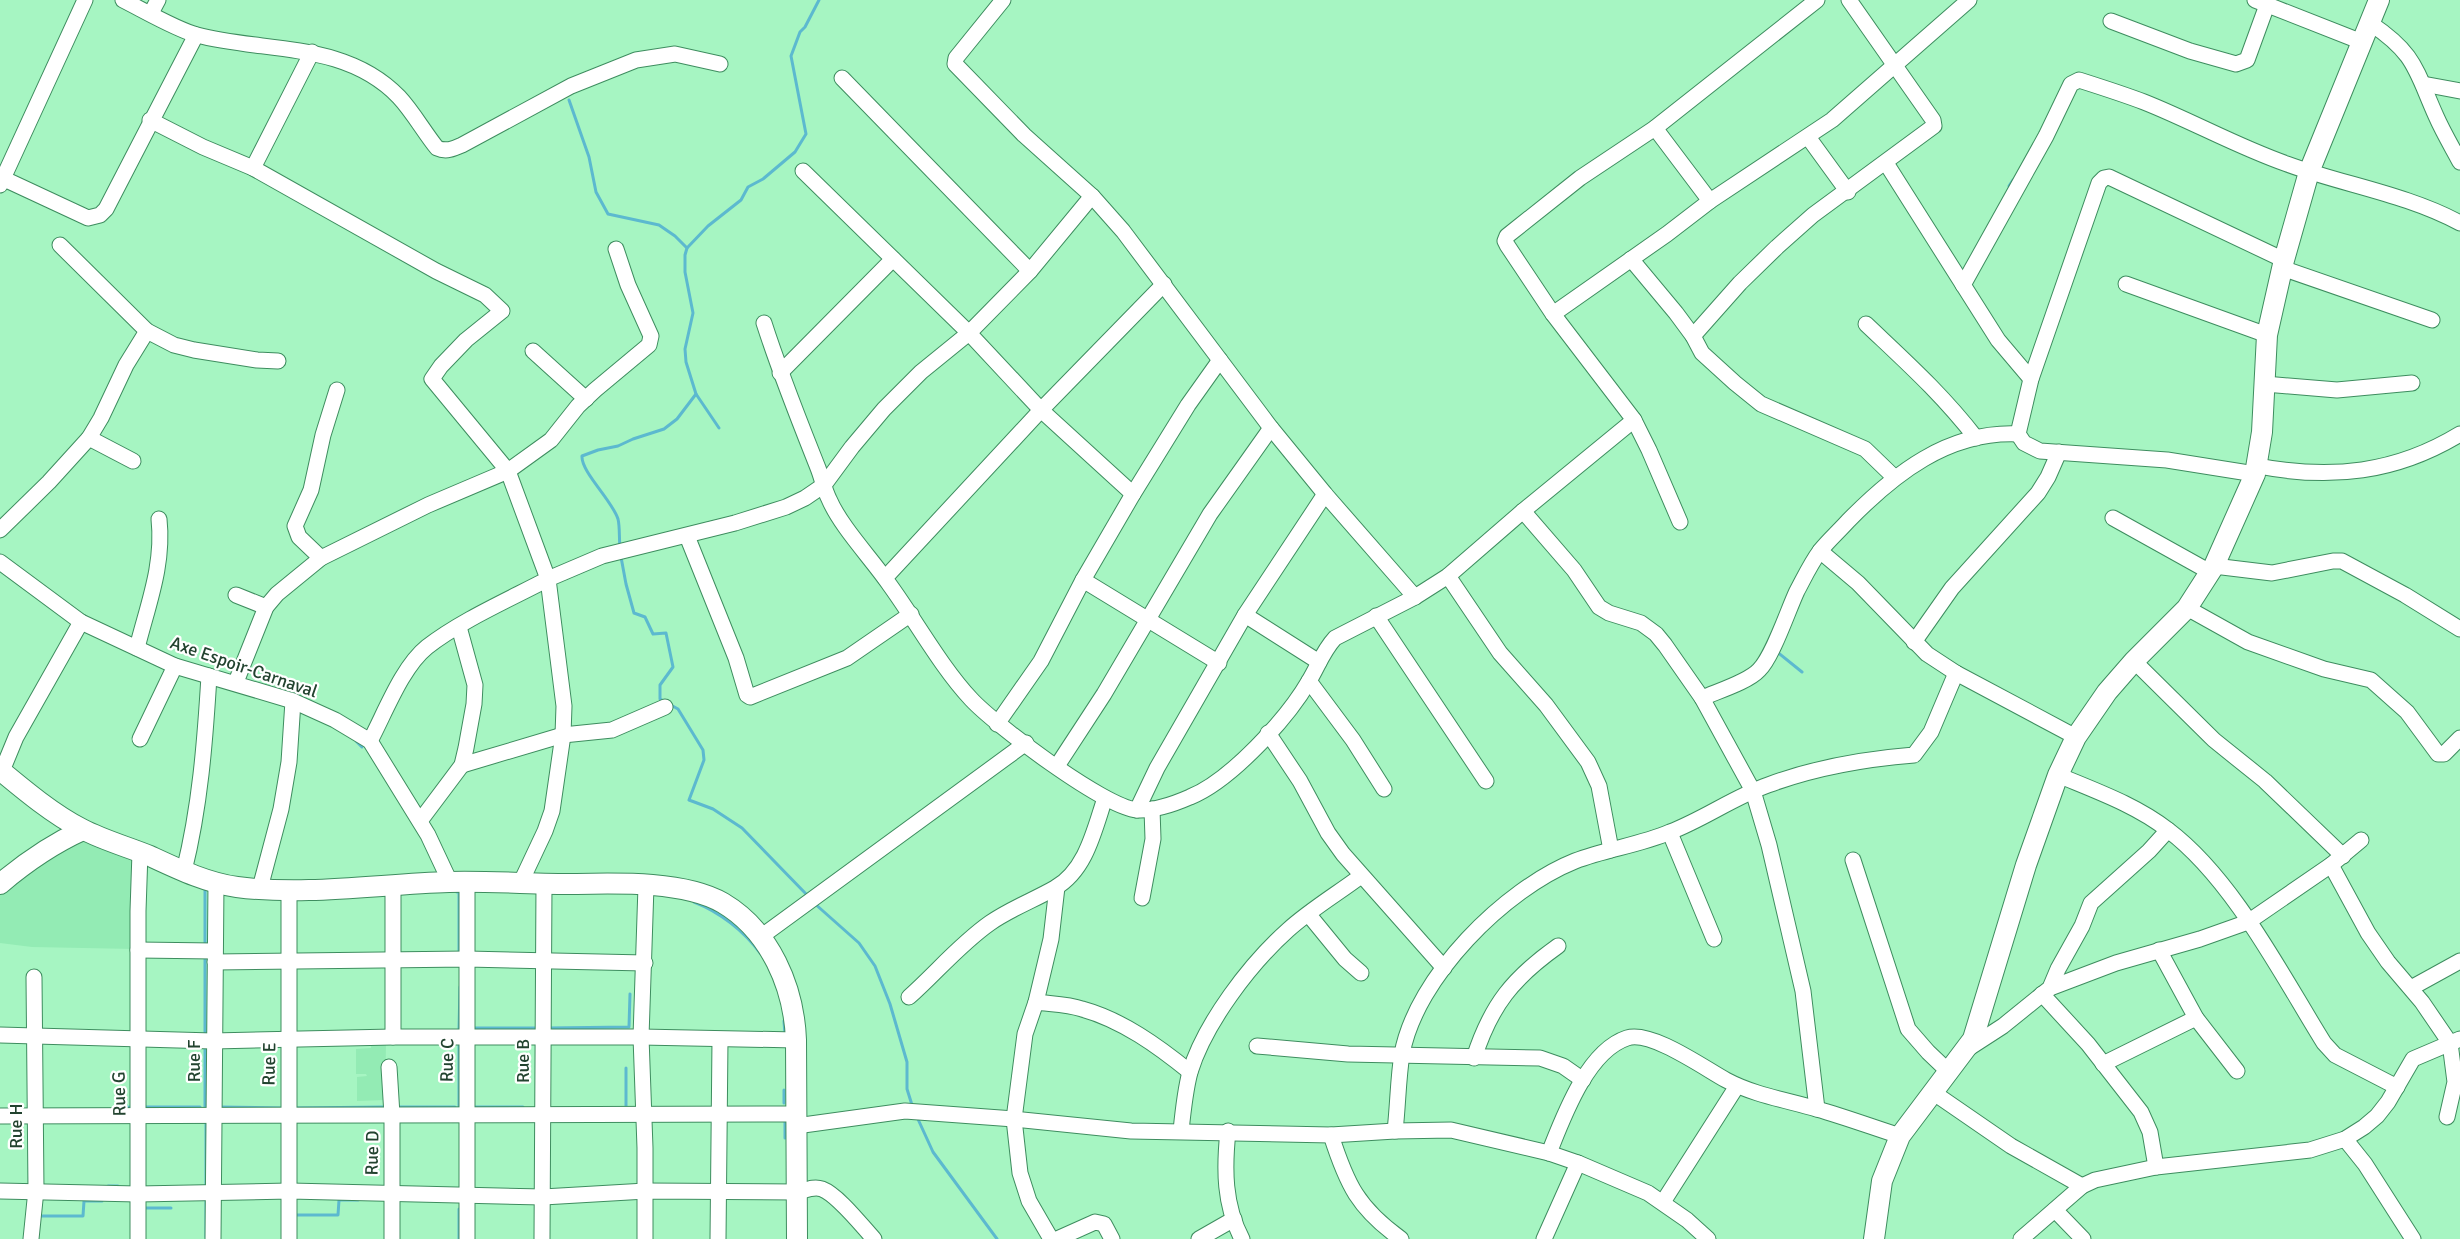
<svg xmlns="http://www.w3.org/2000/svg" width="2460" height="1239" font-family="Signika,sans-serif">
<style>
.built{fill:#93ebb4}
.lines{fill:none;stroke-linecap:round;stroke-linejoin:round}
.stream{stroke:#5cb9cf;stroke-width:3}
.minor-casing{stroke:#3e8d5f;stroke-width:17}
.major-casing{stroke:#3e8d5f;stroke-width:22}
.minor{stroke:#fff;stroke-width:15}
.major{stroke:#fff;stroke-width:20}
.labels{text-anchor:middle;stroke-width:4.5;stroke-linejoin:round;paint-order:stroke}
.street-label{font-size:18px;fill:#22432f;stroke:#fff}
</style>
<rect width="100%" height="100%" fill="#a6f5c2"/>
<!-- built -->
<g class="built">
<polygon points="86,824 138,844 135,949 32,947 0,943 0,881"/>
<polygon points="371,1043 386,1043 385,1100 357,1101 357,1077 367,1076 366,1074 356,1074 356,1049 371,1048"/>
</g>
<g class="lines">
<!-- stream -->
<g class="stream">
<polyline points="569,100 589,157 596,192 608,214 659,225 675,236 687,248"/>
<polyline points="2009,186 2013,180"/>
<polyline points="719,428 696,394 686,362 685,349 693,313 685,272 685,255 687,248 708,226 741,200 748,187 763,179 795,152 806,134 791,56 800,32 805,27 819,0"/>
<path d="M 620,548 C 619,539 620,527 618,519 C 612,500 581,472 582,456 L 598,450 L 618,446 L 633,439 L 664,429 L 677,419 L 696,394"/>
<polyline points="621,557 626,584 634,613 645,617 653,634 666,633 673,667 660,685 660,699 664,701"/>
<polyline points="1776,651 1802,672"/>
<polyline points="669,704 678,709 703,750 704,760 689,800 713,809 742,828 808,896"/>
<polyline points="356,741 362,747"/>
<polyline points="457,892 459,892 459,954"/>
<path d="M 694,902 C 720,912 744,931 761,954"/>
<polyline points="814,903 859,943 875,966 890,1004 907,1062 907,1089 912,1105"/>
<polyline points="205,948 205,888"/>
<polyline points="205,957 205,1035"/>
<polyline points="784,1021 785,1035"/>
<polyline points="474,1028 539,1028"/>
<polyline points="548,1028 629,1027 630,994"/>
<polyline points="459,1030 460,987"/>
<polyline points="205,1044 205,1107"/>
<polyline points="784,1103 784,1090"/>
<polyline points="142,1107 200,1107"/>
<polyline points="220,1107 281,1108"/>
<polyline points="395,1107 455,1107"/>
<polyline points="459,1107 459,1043"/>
<polyline points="474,1107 523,1107"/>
<polyline points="626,1107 626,1068"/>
<polyline points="116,1108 132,1107"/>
<polyline points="295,1108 385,1107"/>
<polyline points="917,1117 933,1152 997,1239"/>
<polyline points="785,1121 785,1138"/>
<polyline points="108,1186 118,1186"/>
<polyline points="206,1189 206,1121"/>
<polyline points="206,1198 206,1237"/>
<polyline points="143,1208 171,1208"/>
<polyline points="459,1209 459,1239"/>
<polyline points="293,1215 338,1215 339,1200 358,1200"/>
<polyline points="37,1216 83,1216 84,1201 102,1201"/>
</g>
<defs>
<g id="minor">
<path d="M 123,0 C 143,10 177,30 197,35 C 266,53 345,41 399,97 C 413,112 424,132 437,148 C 446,152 453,149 462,145 L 571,86 L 636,60 L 675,54 L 720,64"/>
<polyline points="1003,0 956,58 955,64 1024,135 1092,196 1123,231 1271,428 1325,494 1415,597"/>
<polyline points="2255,0 2362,42"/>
<polyline points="151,13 158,0"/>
<polyline points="2111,21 2190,51 2236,64 2247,60 2267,5"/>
<path d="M 2370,23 C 2416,54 2415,69 2436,116 C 2443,132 2452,147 2460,162"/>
<polyline points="842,78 1030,271"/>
<polyline points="2423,84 2460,91"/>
<path d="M 150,120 L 203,147 L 253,168 L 436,271 L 485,295 L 502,311 L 466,340 L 441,366 L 432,379 L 508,471 L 548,579 C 510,599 460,621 427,647 C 402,667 385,713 370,741"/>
<polyline points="1655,128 1710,201"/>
<polyline points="1808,137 1848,192"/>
<polyline points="1886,163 1998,340 2031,379"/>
<polyline points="253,168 312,52"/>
<polyline points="803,171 969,333 1041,410 1133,494"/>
<polyline points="0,177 88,218 100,215 106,209 196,35"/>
<polyline points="0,185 85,0"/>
<polyline points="60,245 147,331 174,345 194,350 257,360 278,361"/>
<polyline points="1631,259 1676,313 1693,336 1702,353 1735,383 1761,404 1865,449 1894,477"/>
<polyline points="2282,268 2432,320"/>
<polyline points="2126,284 2267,335"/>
<path d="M 1963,285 L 2046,136 L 2071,84 L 2079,80 C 2101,87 2123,94 2144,102 C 2192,121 2238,147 2287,164 C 2344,185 2406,194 2460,223"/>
<polyline points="1553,314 1667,234 1710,201 1832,120 1969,0"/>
<path d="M 764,323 C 780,373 799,420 818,468 C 822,478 824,489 829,499 C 841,527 871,558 889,584 C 916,621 941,667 971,699 C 995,725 1104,807 1137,810 C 1154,811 1174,804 1190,797 C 1230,781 1287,719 1309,681 C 1318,666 1323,651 1335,638 L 1415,597 L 1448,576 L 1523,511 L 1634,420 L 1553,314 L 1507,245 L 1505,241 L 1507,236 L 1580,178 L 1655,128 L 1817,0"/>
<path d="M 1866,324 C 1906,362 1941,393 1976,438"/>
<polyline points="1693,336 1740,283 1777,247 1813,215 1934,126 1933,120 1849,0"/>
<polyline points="533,351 586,399"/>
<polyline points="780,373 893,259"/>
<polyline points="2265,384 2337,390 2412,383"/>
<polyline points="1634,420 1649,450 1680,522"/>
<polyline points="2018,434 2031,379 2099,183 2104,178 2109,177 2284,260"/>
<polyline points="2018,434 2024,443 2040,451 2167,460 2255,474"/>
<polyline points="89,438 133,461"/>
<path d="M 2258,466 C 2331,480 2396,473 2460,434"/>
<polyline points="1523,511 1574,570 1599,607 1609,613 1641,623 1656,634 1665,645 1702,698 1753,791 1769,845 1803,991 1817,1109"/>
<polyline points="2113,518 2210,572"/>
<polyline points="0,530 49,482 89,438 101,418 126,365 147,331"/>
<polyline points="687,536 736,658 747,695 750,697 847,658 911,614"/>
<polyline points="1820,551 1858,583 1927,654 1956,673 2076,737"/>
<polyline points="321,558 299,537 295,526 311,490 323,435 337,390"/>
<polyline points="0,562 81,622 175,666 293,701 335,720 370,741 428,835 450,882"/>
<polyline points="2214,566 2272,573 2333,561 2342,561 2405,595 2460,629"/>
<polyline points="1448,576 1500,653 1546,705 1588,762 1599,786 1611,850"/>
<polyline points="885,578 1041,410 1164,284"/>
<polyline points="1083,580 1219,663"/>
<polyline points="236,595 266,607"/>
<polyline points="2187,608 2248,642 2324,669 2371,680 2407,712 2438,754 2444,754 2460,738"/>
<polyline points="1245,615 1319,662"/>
<polyline points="1376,616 1486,781"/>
<polyline points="1914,642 1952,588 2038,493 2048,477 2059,452"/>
<path d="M 137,648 C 148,604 164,565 159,519"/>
<polyline points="2134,661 2214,740 2265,781 2343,856"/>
<polyline points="1309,681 1353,740 1384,789"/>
<polyline points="236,682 266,607 277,594 321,558 428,505 508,471 551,440 578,406 595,390 649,345 651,336 628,285 616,249"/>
<path d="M 1702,698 C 1718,691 1748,682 1759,670 C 1773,656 1788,610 1797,591 C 1804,578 1811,563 1820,551 C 1828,541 1839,531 1848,521 C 1894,474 1948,431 2018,434"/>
<polyline points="997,724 1041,661 1083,580 1133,494 1188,405 1220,360"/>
<polyline points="1268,733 1300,781 1328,833 1343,854 1444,968"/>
<polyline points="140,739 175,666"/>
<polyline points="462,765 563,735 612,730 665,707"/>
<polyline points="1057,766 1104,694 1210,514 1271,428"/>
<polyline points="2,771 16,737 81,622"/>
<path d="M 2058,775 C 2096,791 2136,805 2168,830 C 2233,879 2281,974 2324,1043 L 2335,1055 L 2397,1087"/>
<polyline points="1137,810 1157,768 1245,615 1325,494"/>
<polyline points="420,821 462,765 466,748 474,704 475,685 459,627"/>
<polyline points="1670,833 1714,939"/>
<polyline points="1853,860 1908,1029 1928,1052 1950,1073"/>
<polyline points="2331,865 2368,933 2388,962 2422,1002 2450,1043 2455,1082 2447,1117"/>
<path d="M 184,871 C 200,807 205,742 209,676"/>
<polyline points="467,882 467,1239"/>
<polyline points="521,882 545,831 552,811 563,735 564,706 548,579 602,556 735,523 786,507 805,498 824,485 852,447 884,409 921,372 969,333 1030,271 1092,196"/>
<polyline points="260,888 281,809 289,762 293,701"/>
<polyline points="289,889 289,1239"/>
<polyline points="1142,898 1153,839 1152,809"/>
<polyline points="1309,915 1345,959 1361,973"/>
<polyline points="762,936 1026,743"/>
<polyline points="138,950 214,951"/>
<polyline points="2159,950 2196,1018 2237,1071"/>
<polyline points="215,962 467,959 645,963"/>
<polyline points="2050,988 2116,963 2200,939 2248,922 2331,865 2361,840"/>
<polyline points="2411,988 2460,961"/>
<polyline points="2042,994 2088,1044 2141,1112 2150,1132 2156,1167"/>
<path d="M 909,997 C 936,973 960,944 990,923 C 1010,909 1034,900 1055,888 C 1086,870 1094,831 1105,798"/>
<path d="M 1036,1002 C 1051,1004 1068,1004 1082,1009 C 1122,1020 1158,1046 1190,1072"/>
<polyline points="0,1035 213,1041 393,1037 641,1037 796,1040"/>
<polyline points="393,1037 393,885"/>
<polyline points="1257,1046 1348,1054 1540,1058 1563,1066 1583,1080"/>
<polyline points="1969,1048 2003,1026 2050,988 2058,969 2082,926 2091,903 2149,851 2168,830"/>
<path d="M 1474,1058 C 1491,1005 1513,978 1558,946"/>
<polyline points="2103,1064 2196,1018"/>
<polyline points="389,1067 392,1115 392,1239"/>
<polyline points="1934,1093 2011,1146 2082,1186"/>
<polyline points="0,1116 796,1114"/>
<polyline points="796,1126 905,1111 1014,1119 1131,1131 1331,1135 1395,1131 1451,1130 1549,1153 1578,1163 1648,1193 1687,1220 1708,1239"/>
<path d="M 1181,1131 C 1183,1111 1185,1091 1190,1072 C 1205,1023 1250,964 1288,930 C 1310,910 1337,894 1361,876"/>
<path d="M 1228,1131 C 1224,1169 1224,1205 1242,1239"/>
<path d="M 1395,1131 C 1398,1105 1398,1079 1402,1054 C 1416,977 1505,889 1575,861 C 1606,849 1640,845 1670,832 C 1704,819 1734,797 1768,785 C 1816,767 1864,759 1914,755 L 1931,732 L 1956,673"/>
<path d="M 1331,1135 C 1347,1185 1358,1208 1401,1239"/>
<polyline points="2345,1139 2365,1164 2413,1239"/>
<path d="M 1549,1153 C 1563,1118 1587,1051 1627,1038 C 1651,1030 1704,1068 1726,1080 C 1754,1095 1786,1100 1817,1109 C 1845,1117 1872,1127 1900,1136"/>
<path d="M 0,1191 L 138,1194 L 290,1191 L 543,1197 L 646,1191 L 798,1192 C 806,1190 814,1186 822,1189 C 838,1195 862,1226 874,1239"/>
<polyline points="1663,1202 1737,1086"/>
<polyline points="2055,1210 2083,1239"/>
<polyline points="31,1239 36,1190 34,977"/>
<polyline points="138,1239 138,911 140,852"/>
<polyline points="213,1239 216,882"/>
<polyline points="542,1239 544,884"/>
<polyline points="645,1239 645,1148 641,1037 646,886"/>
<polyline points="718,1239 720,1040"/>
<polyline points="1051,1239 1029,1201 1020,1173 1014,1119 1025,1034 1036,1002 1051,939 1057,887"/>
<polyline points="1057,1239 1095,1222 1104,1224 1112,1239"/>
<polyline points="1199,1239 1234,1219"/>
<polyline points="1544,1239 1578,1163"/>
<polyline points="2021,1239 2082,1186 2095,1180 2156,1167 2310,1150 2345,1139 2364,1127 2377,1116 2388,1102 2413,1059 2460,1039"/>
</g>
<g id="major">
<path d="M 0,770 C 24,790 54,815 82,829 C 103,840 128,847 150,856 C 178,869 207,883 237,887 C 306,896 380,884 449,882 C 491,881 532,884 574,884 C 618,883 685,881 723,903 C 770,931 794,987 796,1040 L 797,1239"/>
<path d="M 0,884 C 26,862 52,844 83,830"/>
<polyline points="1874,1239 1882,1181 1900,1136 1973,1039 2026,865 2058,775 2076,737 2107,692 2134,661 2187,608 2214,566 2255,474 2262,432 2267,335 2284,260 2309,172 2379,0"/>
</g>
</defs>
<!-- minor casing -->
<use href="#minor" class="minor-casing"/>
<!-- major casing -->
<use href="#major" class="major-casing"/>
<!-- minor -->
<use href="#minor" class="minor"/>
<!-- major -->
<use href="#major" class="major"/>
</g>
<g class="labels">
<!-- street labels -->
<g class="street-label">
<text transform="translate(244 667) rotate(19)" y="6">Axe Espoir-Carnaval</text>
<text transform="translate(447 1060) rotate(-89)" y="6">Rue C</text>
<text transform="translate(194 1061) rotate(-90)" y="6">Rue F</text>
<text transform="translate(523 1061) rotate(-90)" y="6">Rue B</text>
<text transform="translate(269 1064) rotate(-89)" y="6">Rue E</text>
<text transform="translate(119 1094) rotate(-91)" y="6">Rue G</text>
<text transform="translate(16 1126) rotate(-90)" y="6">Rue H</text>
<text transform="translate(372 1153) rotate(-89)" y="6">Rue D</text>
</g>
</g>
</svg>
